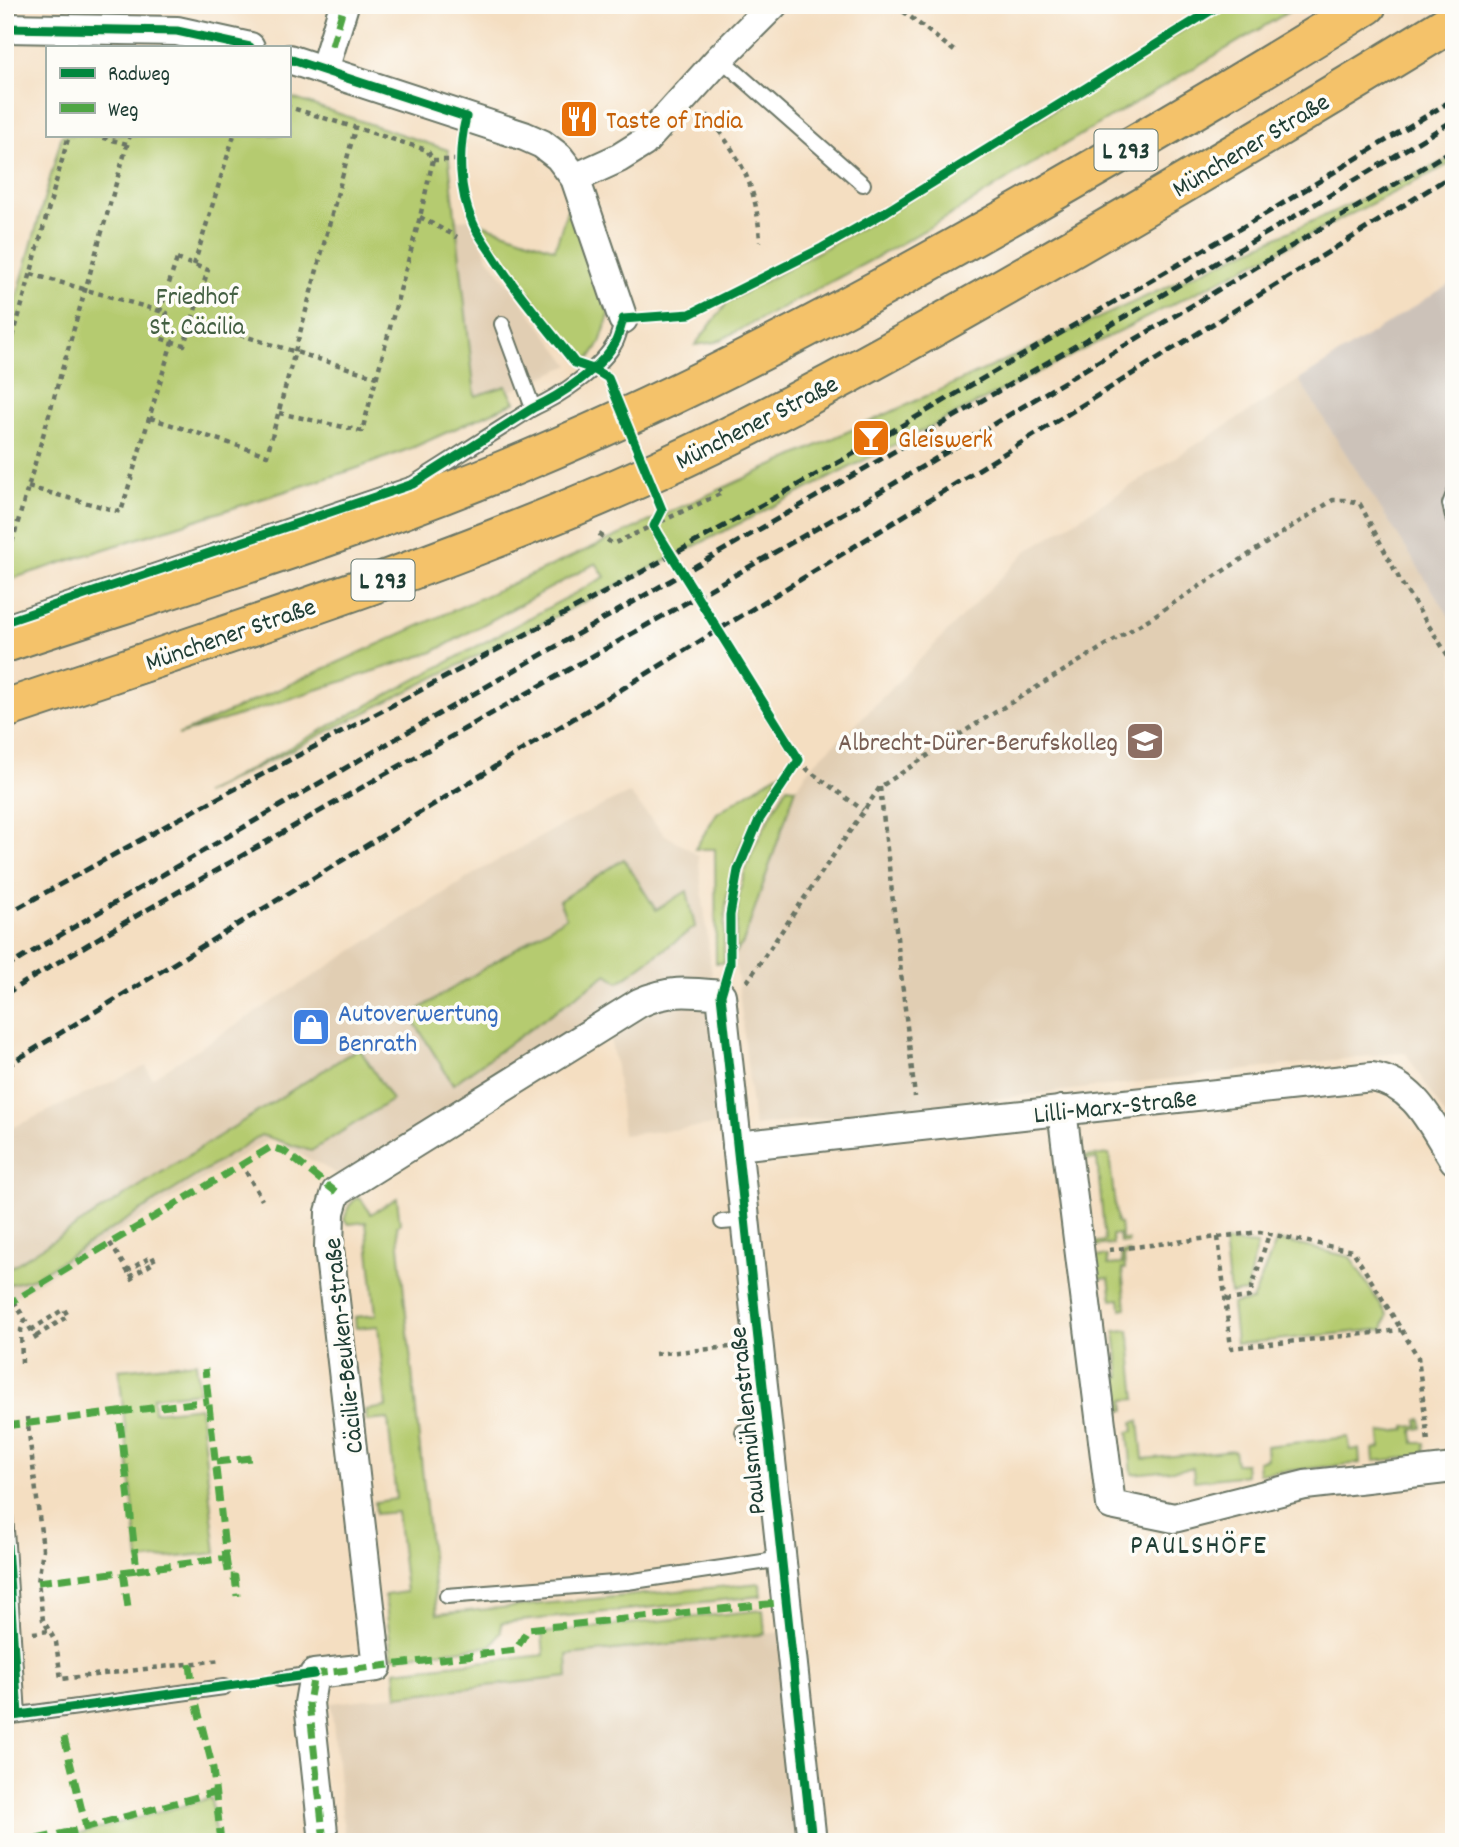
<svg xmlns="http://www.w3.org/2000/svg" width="1459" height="1847" font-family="Dekko,sans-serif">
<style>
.built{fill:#e1ceb3}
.industrial{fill:#ccc2b9}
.green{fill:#b5cb6f;stroke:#6a8452;stroke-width:2}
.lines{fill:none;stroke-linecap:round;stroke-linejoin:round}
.lane-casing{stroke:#6a7565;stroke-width:18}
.street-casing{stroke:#6a7565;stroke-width:32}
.highway-casing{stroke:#6a7565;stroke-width:42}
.path{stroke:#6a7565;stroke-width:4.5;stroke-dasharray:5 5;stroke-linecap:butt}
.lane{stroke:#fff;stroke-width:14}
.street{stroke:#fff;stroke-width:28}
.highway{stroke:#f4c26a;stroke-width:38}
.rail{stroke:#1f3d34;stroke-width:5;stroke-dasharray:10 5;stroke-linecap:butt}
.quiet{stroke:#4fa644;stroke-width:7;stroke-dasharray:14 7;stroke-linecap:butt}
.cycleway-casing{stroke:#fdfcf7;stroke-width:13}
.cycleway{stroke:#00873e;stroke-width:9}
.labels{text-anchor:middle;stroke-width:7;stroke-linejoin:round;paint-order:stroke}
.shield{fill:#fdfcf7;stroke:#62766e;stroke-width:2}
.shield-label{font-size:24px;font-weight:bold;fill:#1f3d34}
.food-label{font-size:26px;fill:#c56008;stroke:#fdfcf7;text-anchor:start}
.street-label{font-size:26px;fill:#1f3d34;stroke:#fdfcf7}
.park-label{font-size:26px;fill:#446043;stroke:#fdfcf7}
.education-label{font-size:26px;fill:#785e54;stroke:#fdfcf7;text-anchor:end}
.shop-label{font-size:26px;fill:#366cbe;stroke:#fdfcf7;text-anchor:start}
.neighbourhood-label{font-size:28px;letter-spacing:2px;fill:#1f3d34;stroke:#fdfcf7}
</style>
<rect width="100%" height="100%" fill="#fdfcf7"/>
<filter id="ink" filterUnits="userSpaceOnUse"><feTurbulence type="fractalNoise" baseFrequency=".0143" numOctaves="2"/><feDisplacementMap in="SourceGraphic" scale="14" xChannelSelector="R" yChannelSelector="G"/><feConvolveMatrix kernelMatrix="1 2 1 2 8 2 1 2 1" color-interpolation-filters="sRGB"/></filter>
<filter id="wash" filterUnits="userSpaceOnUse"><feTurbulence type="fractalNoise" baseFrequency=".00686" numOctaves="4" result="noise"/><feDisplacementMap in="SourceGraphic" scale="28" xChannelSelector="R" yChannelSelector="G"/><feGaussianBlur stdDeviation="1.57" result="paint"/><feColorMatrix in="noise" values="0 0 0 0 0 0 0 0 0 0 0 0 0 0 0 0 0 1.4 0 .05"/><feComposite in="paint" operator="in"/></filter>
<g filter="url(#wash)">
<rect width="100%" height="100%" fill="#f4dec1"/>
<!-- built -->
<g class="built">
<polygon points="470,219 488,257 570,365 484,403 475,397 455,220"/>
<polygon points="1299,380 1454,624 1454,1130 1405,1052 754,1126 735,955 736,917 750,850 813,764 862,718 1027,551"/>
<polygon points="629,793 664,834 698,855 729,1124 623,1135 616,1067 608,1030 343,1177 270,1138 13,1298 5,1290 5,1131 146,1066 152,1078 477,872 564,824"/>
<polygon points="782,1632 804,1842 345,1842 331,1703 568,1677 566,1655"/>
</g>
<!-- industrial -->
<polygon class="industrial" points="1454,281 1454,624 1299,380"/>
<!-- green -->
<g class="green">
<path d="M 1224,5 L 1300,5 L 1020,171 C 923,236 819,288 716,342 L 695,345 L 728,302 L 888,213 Z"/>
<polygon points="289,97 448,150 475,396 506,386 515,402 414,447 355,469 5,581 5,340 62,135 289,135"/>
<polygon points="1454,157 1454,162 204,794 605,577 596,563 433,652 178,735"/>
<polygon points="569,204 609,315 600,343 590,358 578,356 490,244 479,223 555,249"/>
<path d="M 781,772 C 770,793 757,813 746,834 C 726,874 723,919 724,963 L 716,963 L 715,849 L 695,849 L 717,813 Z"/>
<path d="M 787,787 L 796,788 L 743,943 L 736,952 C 736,936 736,919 738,903 C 743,860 766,823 787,787 Z"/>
<polygon points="624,859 656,910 687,891 695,927 619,982 607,974 453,1084 410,1015 566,917 559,901"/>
<polygon points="359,1048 392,1100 311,1151 261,1135 34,1278 11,1284 5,1282 5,1271"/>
<polygon points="1109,1154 1117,1223 1120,1223 1122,1240 1128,1240 1128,1243 1120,1243 1119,1234 1112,1235 1113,1244 1093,1246 1092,1243 1105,1241 1097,1159 1084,1160 1083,1157"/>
<polygon points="356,1198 361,1199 371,1214 397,1198 400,1224 397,1226 437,1614 760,1583 761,1596 501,1623 501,1632 491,1646 392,1657 385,1595 406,1592 397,1512 376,1514 375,1502 396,1499 388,1419 366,1421 365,1410 386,1407 378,1326 356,1328 355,1317 376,1315 366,1222 349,1224 344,1220 349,1206"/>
<polygon points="1277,1240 1350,1257 1387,1315 1383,1329 1236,1344 1232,1304 1252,1301"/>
<polygon points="1224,1242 1257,1245 1246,1292 1230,1294"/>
<polygon points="1130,1252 1130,1255 1124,1256 1125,1269 1122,1269 1126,1308 1121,1309 1120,1299 1112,1300 1109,1278 1096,1279 1094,1257 1107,1256 1108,1265 1122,1264 1121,1253"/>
<polygon points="1129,1330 1136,1399 1124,1400 1125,1410 1111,1411 1107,1379 1120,1377 1115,1331"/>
<polygon points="196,1362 199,1392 153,1397 154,1412 200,1407 216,1553 139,1561 119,1370"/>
<polygon points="1421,1419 1422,1428 1413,1430 1414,1443 1424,1443 1425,1456 1374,1461 1373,1449 1381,1448 1380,1433 1406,1430 1406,1427 1418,1426 1417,1420"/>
<polygon points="1139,1421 1143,1459 1234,1450 1236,1463 1245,1463 1246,1475 1194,1481 1193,1468 1132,1474 1128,1432 1134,1431 1133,1422"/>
<polygon points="1348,1437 1350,1450 1359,1449 1360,1463 1259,1474 1258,1461 1267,1459 1266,1446"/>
<polygon points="763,1610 765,1634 567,1655 568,1677 397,1696 395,1671 544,1655 542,1633"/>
<polygon points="211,1798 216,1842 77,1842 78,1834"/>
</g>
</g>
<g filter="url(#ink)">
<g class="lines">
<defs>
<g id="lane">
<polyline points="720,58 863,184"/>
<polyline points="502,324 533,408"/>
<polyline points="1454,494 1450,504 1454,520"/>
<path d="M 5,622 L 413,484 L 533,408 C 560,396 602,368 616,341 C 619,334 621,326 623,319"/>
<polyline points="722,1222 746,1220"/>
<polyline points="743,1432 767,1429"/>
<polyline points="5,1514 18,1715"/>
<polyline points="447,1596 627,1582 782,1559"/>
<polyline points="279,1679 314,1674"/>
<polyline points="5,1717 224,1687"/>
</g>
<g id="street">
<polyline points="5,28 177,31 250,47"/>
<polyline points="289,59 524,136 542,144 559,157 575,178 623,319"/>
<polyline points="324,70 344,5"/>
<polyline points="575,178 619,158 643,143 720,58 773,5"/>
<polyline points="1062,1110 1111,1505 1174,1518 1305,1485 1454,1468"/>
<path d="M 737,1146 L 1372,1077 C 1417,1085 1431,1124 1454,1160"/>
<path d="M 324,1842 L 309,1703 L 314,1674 L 377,1667 L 329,1248 L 330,1212 L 336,1192 L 639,1003 C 669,989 690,992 721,995 L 812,1842"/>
</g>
<g id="highway">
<path d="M 5,643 C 180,585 358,532 528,460 C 698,389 861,301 1021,210 C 1137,144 1253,76 1367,5"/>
<path d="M 5,709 C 225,635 447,566 658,470 C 776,416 889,353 1001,289 C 1154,202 1304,113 1454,21"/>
</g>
</defs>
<!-- lane casing -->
<use href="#lane" class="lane-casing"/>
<!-- street casing -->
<use href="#street" class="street-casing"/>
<!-- highway casing -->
<use href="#highway" class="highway-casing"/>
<!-- path -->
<g class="path">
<polyline points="895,5 958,54"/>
<path d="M 707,115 C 742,160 757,185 760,242"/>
<polyline points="93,135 127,144"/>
<polyline points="433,160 461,160"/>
<polyline points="420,217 457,237"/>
<polygon points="177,259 208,270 184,345 159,338 167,313 160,311"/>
<polyline points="194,265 234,135"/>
<polyline points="31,274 160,311"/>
<polyline points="192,320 377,377"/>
<polyline points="5,366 69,135"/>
<polyline points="279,413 362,431 420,217 433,160 427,150 289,107"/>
<polyline points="150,418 267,455 355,129"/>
<polyline points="28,487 121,512 172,342"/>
<polyline points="599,534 613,544 722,493 719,489"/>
<polyline points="5,548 11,546 130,135"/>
<polyline points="799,760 809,771 863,810"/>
<polyline points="880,787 915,1097"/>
<polyline points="728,970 730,915 738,870 759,820 799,760 779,727"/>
<polyline points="747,982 880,787 971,727 1149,619 1333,500 1348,500 1360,504 1402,584 1454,665"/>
<polyline points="241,1163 262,1200"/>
<polyline points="1218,1237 1231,1348 1401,1330"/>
<polyline points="110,1243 133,1280"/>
<polyline points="1109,1250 1260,1232 1353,1251 1418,1357 1428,1442"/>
<polyline points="127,1271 152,1256 155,1262 130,1277"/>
<polyline points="1226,1300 1249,1297 1269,1234"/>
<polyline points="14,1301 37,1340"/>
<polyline points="31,1330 64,1309 68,1316 35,1337"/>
<polyline points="655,1354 731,1347"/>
<polyline points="22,1363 21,1330 25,1320"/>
<polyline points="27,1417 43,1549 38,1582 43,1620 56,1642 61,1679 221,1660"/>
<polyline points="33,1633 49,1631"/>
</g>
<!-- lane -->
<use href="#lane" class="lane"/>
<!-- street -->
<use href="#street" class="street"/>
<!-- highway -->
<use href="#highway" class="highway"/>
<!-- rail -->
<g class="rail">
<polyline points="5,915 171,823 611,589 839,462 1272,210 1454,99"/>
<path d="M 5,968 C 486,681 976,412 1454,120"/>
<polyline points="5,994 122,924 863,502 1454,149"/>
<polyline points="5,1067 878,532 1454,174"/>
</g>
<!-- quiet -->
<g class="quiet">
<polyline points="332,46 344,5"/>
<polyline points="5,1306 271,1147 284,1151 336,1192"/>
<polyline points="119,1412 209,1401"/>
<polyline points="5,1426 119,1412 137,1570 226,1558 205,1369"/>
<polyline points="216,1462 251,1458"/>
<polyline points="226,1558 229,1577 235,1577 237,1596"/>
<polyline points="123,1572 128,1607"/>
<polyline points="38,1582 137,1570"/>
<polyline points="190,1664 193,1691 213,1769 221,1842"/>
<polyline points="64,1737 86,1827"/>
<polyline points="37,1839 73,1831"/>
<polyline points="72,1842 73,1831 215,1792"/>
<polyline points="324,1842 309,1703 314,1674 516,1650 528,1629 787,1602"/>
</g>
<defs>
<g id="cycleway">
<polyline points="5,28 177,31 250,47"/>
<path d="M 289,59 L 466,117 C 458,151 458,190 473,223 C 477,233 484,242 490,251 C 514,290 546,326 575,363 L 593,369 L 608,378 L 662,510 L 654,526 L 659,535 L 799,760 L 759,820 L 738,870 L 730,915 L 730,964 L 721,995 L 812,1842"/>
<path d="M 5,622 L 413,484 L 533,408 C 560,396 602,368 616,341 C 619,334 621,326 623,319 L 690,314 L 822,248 L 887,211 L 1220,5"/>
<polyline points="5,1514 18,1715"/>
<polyline points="5,1717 314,1674"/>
</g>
</defs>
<!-- cycleway casing -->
<use href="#cycleway" class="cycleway-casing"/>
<!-- cycleway -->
<use href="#cycleway" class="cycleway"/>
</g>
</g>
<!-- icons -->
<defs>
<symbol id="restaurant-square" viewBox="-11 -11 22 22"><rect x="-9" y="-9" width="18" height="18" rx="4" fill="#e8710a" stroke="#fdfcf7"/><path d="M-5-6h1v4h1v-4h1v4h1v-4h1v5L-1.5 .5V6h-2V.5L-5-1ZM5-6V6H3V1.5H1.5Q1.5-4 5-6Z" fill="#fff"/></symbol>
<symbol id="bar-square" viewBox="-11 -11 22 22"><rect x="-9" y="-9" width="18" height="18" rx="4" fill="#e8710a" stroke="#fdfcf7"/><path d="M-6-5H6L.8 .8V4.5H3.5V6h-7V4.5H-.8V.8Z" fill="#fff"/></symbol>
<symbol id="school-square" viewBox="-11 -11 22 22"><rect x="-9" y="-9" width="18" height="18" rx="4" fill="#8d6e63" stroke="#fdfcf7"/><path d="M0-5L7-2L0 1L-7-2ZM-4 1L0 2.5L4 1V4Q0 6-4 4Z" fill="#fff"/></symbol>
<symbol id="shop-square" viewBox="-11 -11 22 22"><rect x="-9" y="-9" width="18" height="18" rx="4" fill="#3f7fe0" stroke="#fdfcf7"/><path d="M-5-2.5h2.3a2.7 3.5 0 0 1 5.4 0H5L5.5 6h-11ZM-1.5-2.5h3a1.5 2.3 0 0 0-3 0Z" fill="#fff"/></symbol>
</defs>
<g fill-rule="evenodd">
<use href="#restaurant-square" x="557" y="97" width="44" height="44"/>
<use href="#bar-square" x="849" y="416" width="44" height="44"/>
<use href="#school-square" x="1123" y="719" width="44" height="44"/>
<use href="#shop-square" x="289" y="1005" width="44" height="44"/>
</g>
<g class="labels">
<!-- shield labels -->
<g class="shield">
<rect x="1094.5" y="129.5" width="63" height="41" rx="5"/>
<rect x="351.5" y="559.5" width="63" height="41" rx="5"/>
</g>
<g class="shield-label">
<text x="1126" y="158">L 293</text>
<text x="383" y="588">L 293</text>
</g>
<!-- food labels -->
<g class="food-label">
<text x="606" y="128">Taste of India</text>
<text x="898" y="447">Gleiswerk</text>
</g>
<!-- street labels -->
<g class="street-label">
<text transform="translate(1250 144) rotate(-31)" y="9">Münchener Straße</text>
<text transform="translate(756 421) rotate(-27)" y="9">Münchener Straße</text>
<text transform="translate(230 633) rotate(-19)" y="9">Münchener Straße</text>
<text transform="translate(1115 1105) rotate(-6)" y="9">Lilli-Marx-Straße</text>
<text transform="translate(342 1346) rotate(-96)" y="9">Cäcilie-Beuken-Straße</text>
<text transform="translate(746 1421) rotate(-96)" y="9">Paulsmühlenstraße</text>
</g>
<!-- park labels -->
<g class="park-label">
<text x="197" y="304">Friedhof<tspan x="197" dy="30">St. Cäcilia</tspan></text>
</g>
<!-- education labels -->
<g class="education-label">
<text x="1118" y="750">Albrecht-Dürer-Berufskolleg</text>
</g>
<!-- shop labels -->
<g class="shop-label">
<text x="338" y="1021">Autoverwertung<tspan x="338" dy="30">Benrath</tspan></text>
</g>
<!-- neighbourhood labels -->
<g class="neighbourhood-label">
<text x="1199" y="1553">PAULSHÖFE</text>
</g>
</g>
<!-- margin -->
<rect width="1459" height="1847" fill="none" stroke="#fdfcf7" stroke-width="28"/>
<!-- legend -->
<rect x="46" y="46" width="245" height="91" fill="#fdfcf7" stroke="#a4b0a9" stroke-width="2"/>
<rect x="60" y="68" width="35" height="10" fill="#00873e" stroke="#a4b0a9" stroke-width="2"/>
<text x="108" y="80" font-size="21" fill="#1f3d34">Radweg</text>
<rect x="60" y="103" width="35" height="10" fill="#4fa644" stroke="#a4b0a9" stroke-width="2"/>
<text x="108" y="116" font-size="21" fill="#1f3d34">Weg</text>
</svg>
